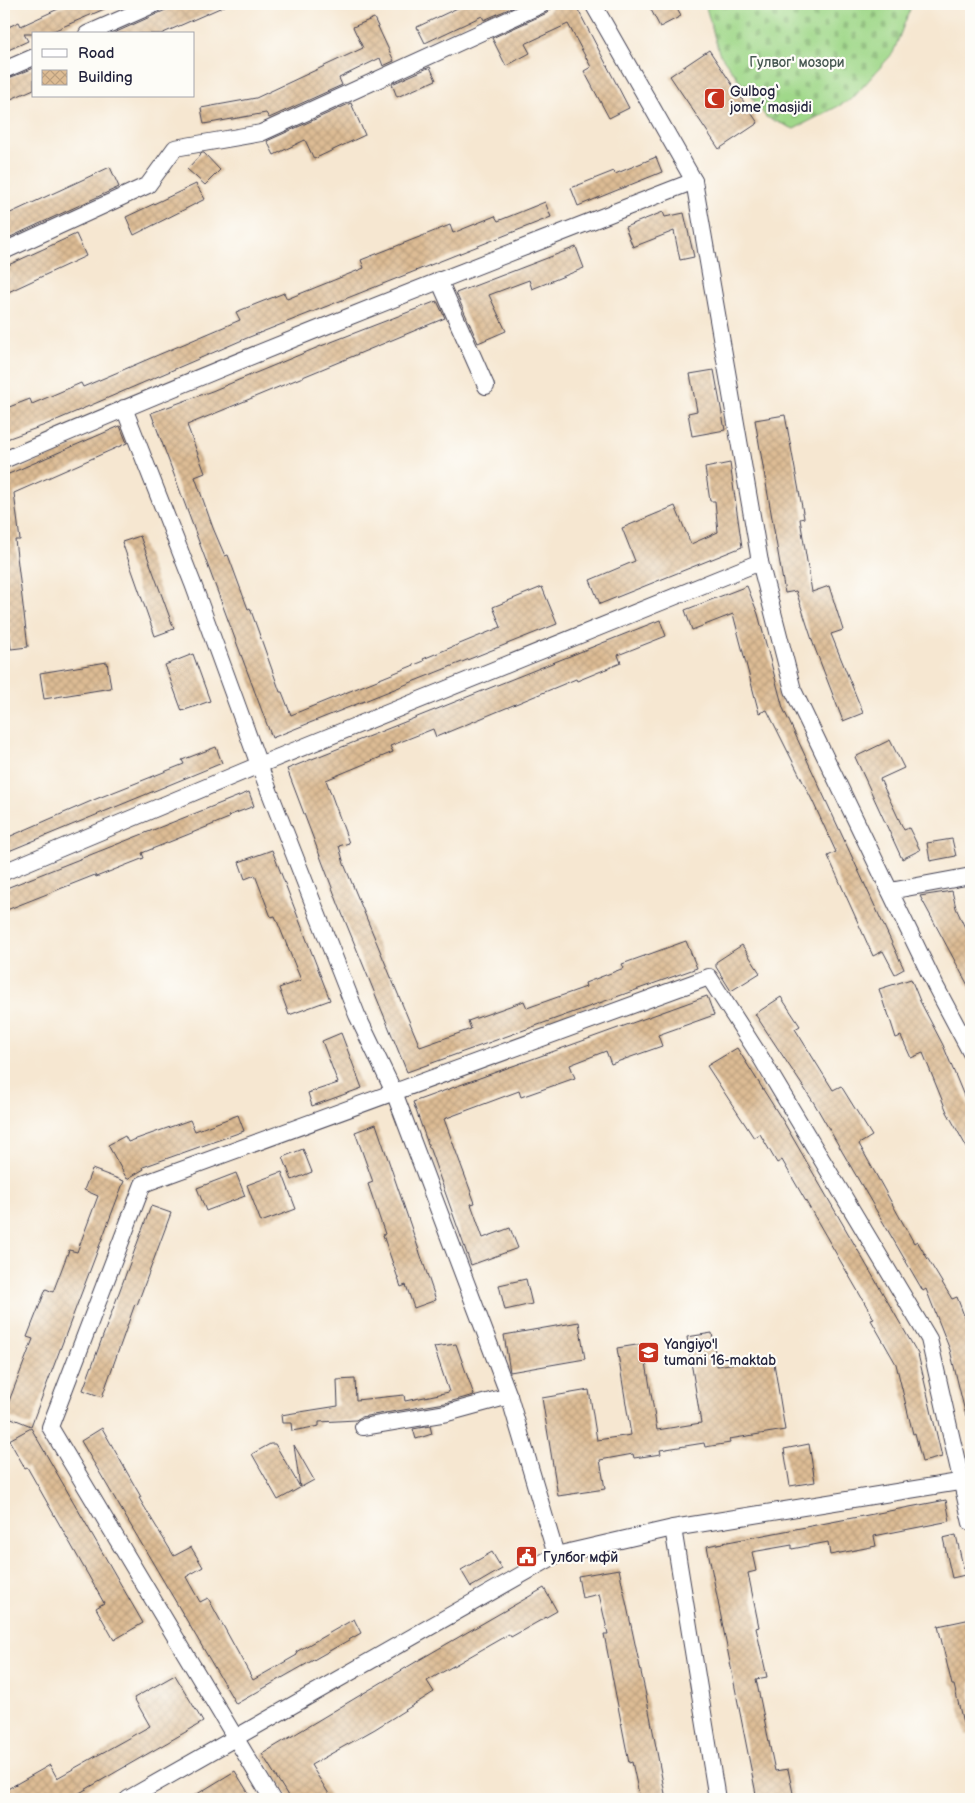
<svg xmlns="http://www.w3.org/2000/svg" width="975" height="1803" font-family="'Balsamiq Sans',sans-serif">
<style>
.cemetery{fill:url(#cemetery-stones);stroke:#617d62}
.building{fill:url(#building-cross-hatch)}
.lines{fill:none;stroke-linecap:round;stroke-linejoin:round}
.minor-casing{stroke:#424052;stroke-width:18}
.minor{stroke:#fff;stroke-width:16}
.labels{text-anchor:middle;stroke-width:4.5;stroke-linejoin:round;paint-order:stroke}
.park-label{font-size:14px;fill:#485953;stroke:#fdfcf7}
.poi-label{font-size:14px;fill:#22223b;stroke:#fdfcf7;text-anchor:start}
</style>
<defs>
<pattern id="cemetery-stones" width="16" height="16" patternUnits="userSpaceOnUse" patternTransform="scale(1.25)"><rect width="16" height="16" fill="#a0d88a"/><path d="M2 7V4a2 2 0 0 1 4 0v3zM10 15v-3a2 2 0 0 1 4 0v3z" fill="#8ab978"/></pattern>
<pattern id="building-cross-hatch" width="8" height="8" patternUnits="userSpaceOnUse" patternTransform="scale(1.25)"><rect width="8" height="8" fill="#ddbc94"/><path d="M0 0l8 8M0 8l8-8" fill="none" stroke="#bda180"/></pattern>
</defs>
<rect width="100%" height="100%" fill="#fdfcf7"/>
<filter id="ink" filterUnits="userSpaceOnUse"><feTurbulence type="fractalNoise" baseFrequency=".02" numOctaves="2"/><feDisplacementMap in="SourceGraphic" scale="10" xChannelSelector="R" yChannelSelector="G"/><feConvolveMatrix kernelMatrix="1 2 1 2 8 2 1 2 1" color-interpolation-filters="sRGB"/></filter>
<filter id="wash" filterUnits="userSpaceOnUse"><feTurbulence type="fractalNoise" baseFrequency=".0096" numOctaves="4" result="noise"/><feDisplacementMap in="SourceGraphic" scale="20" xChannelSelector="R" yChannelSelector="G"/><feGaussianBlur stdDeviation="1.12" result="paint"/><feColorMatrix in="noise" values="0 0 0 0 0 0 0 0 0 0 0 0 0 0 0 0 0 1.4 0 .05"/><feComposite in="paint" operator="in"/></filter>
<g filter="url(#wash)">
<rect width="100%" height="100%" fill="#f6e7d1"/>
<!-- cemetery -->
<polygon class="cemetery" points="705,4 912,4 893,53 852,99 794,129 766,117 719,53"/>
<g id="blocks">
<!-- building -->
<g class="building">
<polygon points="69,4 116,4 46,34 24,34 28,41 4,52 4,29 19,22 21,26"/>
<polygon points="179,4 229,4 161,34 112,34"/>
<polygon points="466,4 520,4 484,20 482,16 425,43 417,27"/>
<polygon points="553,4 575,4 629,108 609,118 584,71 591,67 568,24 525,44 530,53 506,66 492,38 547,13 551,9"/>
<polygon points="648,4 674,4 681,16 660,27"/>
<polygon points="374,18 394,61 383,66 380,58 339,78 342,85 269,118 266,113 204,124 201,108 256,98 363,48 353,27"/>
<polygon points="709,50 758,123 719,149 670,76"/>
<polygon points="430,67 436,80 397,97 392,84"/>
<polygon points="34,68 34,89 4,102 4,80"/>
<polygon points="351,103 365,135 314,159 305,140 274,155 267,141"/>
<polygon points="202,153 204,153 220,170 205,185 187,169"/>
<polygon points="656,157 662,172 578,206 571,188 614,171 615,174"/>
<polygon points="110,167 119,187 4,240 4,216"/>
<polygon points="196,184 205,199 134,235 126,217"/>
<polygon points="545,202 551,217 247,338 45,425 4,440 4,409 30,399 32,404 81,383 83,387 240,320 236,312 284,293 287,299 364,268 361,260 450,225 453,233 495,216 498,221"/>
<polygon points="663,212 665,217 684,213 694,257 680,260 674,231 633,247 625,227"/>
<polygon points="76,234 86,256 4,294 4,267"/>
<polygon points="576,247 584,268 532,289 529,280 489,295 506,331 478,343 456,293"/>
<polygon points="437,301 445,318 187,425 205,473 195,477 213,528 225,556 228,555 248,609 250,608 280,692 282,692 291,715 424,661 423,659 501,627 493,607 542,587 557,624 272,738 151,413 212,391 321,346"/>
<polygon points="714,370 725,430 692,436 688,413 697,411 690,374"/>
<polygon points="785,415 804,518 800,519 812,592 829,586 843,630 831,634 863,713 843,721 814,646 796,591 785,593 755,420"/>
<polygon points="120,426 127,443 14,493 20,540 15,540 28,647 11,649 4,585 4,476"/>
<polygon points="730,463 742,547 600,604 590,580 635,561 622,528 675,506 691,544 718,532 715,501 710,501 705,468"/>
<polygon points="140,536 174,629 155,636 122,542"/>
<polygon points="747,586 758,614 783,708 904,969 895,974 883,951 873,956 828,856 836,852 813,802 767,710 759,713 733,614 692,630 685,610"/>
<polygon points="660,620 666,636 618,655 621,663 577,681 576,679 436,737 433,729 390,746 393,752 326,780 349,843 339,846 344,864 420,1047 471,1029 468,1021 524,1001 527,1008 586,987 585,983 624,968 622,964 686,941 697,968 407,1072 339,906 287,769"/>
<polygon points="193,654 210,701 182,711 165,665"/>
<polygon points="107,662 111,688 44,699 40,673"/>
<polygon points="890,740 904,768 880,779 904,830 909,828 920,850 902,859 855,757"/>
<polygon points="216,747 222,763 4,853 4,839 96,799 184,764 182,760"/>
<polygon points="249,792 254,806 228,816 229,818 142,853 144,858 96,877 95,875 4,911 4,889"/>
<polygon points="952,839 956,856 930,861 927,843"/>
<polygon points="272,850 330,1000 289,1015 279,988 301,980 275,916 271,917 255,875 245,879 239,862"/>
<polygon points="952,891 956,908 971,941 971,991 920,896"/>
<polygon points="742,945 760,973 731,991 716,967 716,962"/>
<polygon points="911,979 920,1001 943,1045 971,1113 971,1155 947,1112 923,1053 911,1058 901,1036 896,1038 887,1010 886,1011 879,989"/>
<polygon points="707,996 714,1015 658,1035 662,1046 611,1064 606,1051 570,1065 575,1078 521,1097 519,1091 444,1119 475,1203 471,1204 483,1238 510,1228 518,1248 471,1265 413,1102"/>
<polygon points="781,997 800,1026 795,1029 833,1090 841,1086 872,1136 859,1144 914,1243 917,1241 952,1299 957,1297 971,1334 971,1416 966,1416 950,1350 926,1289 923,1291 814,1103 755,1014"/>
<polygon points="341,1033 362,1088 312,1106 308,1093 338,1083 322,1041"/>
<polygon points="737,1048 783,1121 918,1354 942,1457 922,1462 915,1433 913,1434 896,1364 871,1320 874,1319 782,1160 777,1163 760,1134 754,1138 707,1066"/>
<polygon points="238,1115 244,1131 143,1167 144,1169 127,1179 108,1145 125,1136 128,1142 190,1120 195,1131"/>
<polygon points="376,1124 436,1300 414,1308 406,1285 401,1287 383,1235 385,1234 368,1184 373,1182 355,1132"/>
<polygon points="303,1149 312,1172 292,1180 283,1157"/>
<polygon points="92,1169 124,1181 31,1426 4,1415 4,1414 33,1339 27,1337 46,1289 53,1292 69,1250 77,1252 98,1196 84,1190"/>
<polygon points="282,1172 296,1209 261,1222 247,1185"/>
<polygon points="236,1173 245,1196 206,1211 197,1188"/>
<polygon points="151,1206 171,1213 137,1305 135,1304 102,1397 83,1390"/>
<polygon points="526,1279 532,1304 505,1310 499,1285"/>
<polygon points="579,1322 585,1359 510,1372 504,1335"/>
<polygon points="712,1333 717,1366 773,1357 785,1430 729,1439 730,1443 705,1447 704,1443 660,1450 661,1454 634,1458 633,1454 600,1460 605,1489 558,1496 542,1398 589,1390 597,1440 631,1435 617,1348 643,1344 657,1430 701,1423 687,1337"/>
<polygon points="456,1344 474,1395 445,1403 361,1417 356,1420 319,1422 319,1426 292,1431 291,1423 282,1423 281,1415 338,1406 337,1380 355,1379 356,1400 404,1395 405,1401 449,1392 434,1347"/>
<polygon points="430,1426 432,1434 416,1439 413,1429"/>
<polygon points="31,1428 143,1623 114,1640 96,1608 104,1603 27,1467 25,1468 9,1440"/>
<polygon points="102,1428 141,1497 139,1498 174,1556 191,1547 203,1567 186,1577 200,1602 208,1598 253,1680 297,1655 296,1652 354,1619 361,1633 236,1704 81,1441"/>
<polygon points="270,1444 275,1444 300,1487 294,1445 314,1480 278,1500 252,1454"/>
<polygon points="809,1444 815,1482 790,1486 784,1449"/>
<polygon points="946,1500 950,1521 874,1536 876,1546 830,1555 828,1542 792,1549 792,1545 752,1552 756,1571 748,1573 759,1627 756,1628 767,1677 756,1679 775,1771 788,1769 794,1798 757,1799 707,1546"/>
<polygon points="956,1535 965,1575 952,1578 943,1538"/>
<polygon points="492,1552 502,1569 471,1587 461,1570"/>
<polygon points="619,1569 647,1700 666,1799 640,1799 632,1762 629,1763 604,1634 608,1634 599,1594 582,1598 578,1576"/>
<polygon points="544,1588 557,1611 511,1637 509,1634 427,1681 434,1692 375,1729 311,1765 332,1799 290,1799 262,1754 419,1660"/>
<polygon points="971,1619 971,1735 966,1735 954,1685 952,1685 938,1626"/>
<polygon points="175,1675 203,1722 69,1799 4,1799 4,1791 50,1765 57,1778 150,1726 134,1698"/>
<polygon points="235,1771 252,1799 189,1799"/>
</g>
</g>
</g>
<g filter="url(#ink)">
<use href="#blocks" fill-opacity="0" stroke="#424052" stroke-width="1"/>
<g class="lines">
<defs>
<g id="minor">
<polyline points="593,4 694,181 760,562 793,690 936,987 971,1053"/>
<polyline points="87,34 155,4"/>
<polyline points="4,70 34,57"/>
<polyline points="4,251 148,185 175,148 261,133 543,4"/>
<polyline points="439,280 486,386"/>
<polyline points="124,408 193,584 259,765 357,1015 394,1092 509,1396 556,1555"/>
<path d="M 4,460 C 232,361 463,271 694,181"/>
<polyline points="4,872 259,765 760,562"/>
<polyline points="890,891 971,876"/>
<polyline points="363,1427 447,1413 509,1396"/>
<polyline points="673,1528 717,1799"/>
<polyline points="128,1799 556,1555 673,1528 971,1480"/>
<polyline points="272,1799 50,1427 143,1184 709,977 761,1058 929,1339 971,1523"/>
</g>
</defs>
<!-- minor casing -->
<use href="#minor" class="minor-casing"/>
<!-- minor -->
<use href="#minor" class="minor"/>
</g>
</g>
<!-- icons -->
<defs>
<symbol id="mosque-square" viewBox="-11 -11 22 22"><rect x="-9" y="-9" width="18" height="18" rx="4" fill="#c8321e" stroke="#fdfcf7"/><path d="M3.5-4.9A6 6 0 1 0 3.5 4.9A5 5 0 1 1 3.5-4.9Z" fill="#fff"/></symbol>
<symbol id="school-square" viewBox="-11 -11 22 22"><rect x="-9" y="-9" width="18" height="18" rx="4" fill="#c8321e" stroke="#fdfcf7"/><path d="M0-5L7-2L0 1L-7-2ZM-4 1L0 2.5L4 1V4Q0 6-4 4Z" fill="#fff"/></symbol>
<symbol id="civic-square" viewBox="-11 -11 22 22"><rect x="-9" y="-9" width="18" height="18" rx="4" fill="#c8321e" stroke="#fdfcf7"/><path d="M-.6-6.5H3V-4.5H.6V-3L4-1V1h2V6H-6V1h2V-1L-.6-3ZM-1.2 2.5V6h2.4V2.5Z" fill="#fff"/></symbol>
</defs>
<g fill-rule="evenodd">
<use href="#mosque-square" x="702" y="86" width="25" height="25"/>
<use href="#school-square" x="636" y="1340" width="25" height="25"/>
<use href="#civic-square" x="514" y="1544" width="25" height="25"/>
</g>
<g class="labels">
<!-- park labels -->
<g class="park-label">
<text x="797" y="67">Гулвог' мозори</text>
</g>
<!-- poi labels -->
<g class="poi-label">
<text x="730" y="96">Gulbog‘<tspan x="730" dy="16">jome’ masjidi</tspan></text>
<text x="664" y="1349">Yangiyo'l<tspan x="664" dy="16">tumani 16-maktab</tspan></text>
<text x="543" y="1562">Гулбог мфй</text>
</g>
</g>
<!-- margin -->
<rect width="975" height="1803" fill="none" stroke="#fdfcf7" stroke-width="20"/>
<!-- legend -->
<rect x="32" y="32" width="162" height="65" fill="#fdfcf7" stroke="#a5a5ac"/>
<rect x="42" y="49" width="25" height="8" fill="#ffffff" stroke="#a5a5ac"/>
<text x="78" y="58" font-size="15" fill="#22223b">Road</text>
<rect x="42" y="70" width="25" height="15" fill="url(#building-cross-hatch)" stroke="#a5a5ac"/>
<text x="78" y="82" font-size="15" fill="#22223b">Building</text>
</svg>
